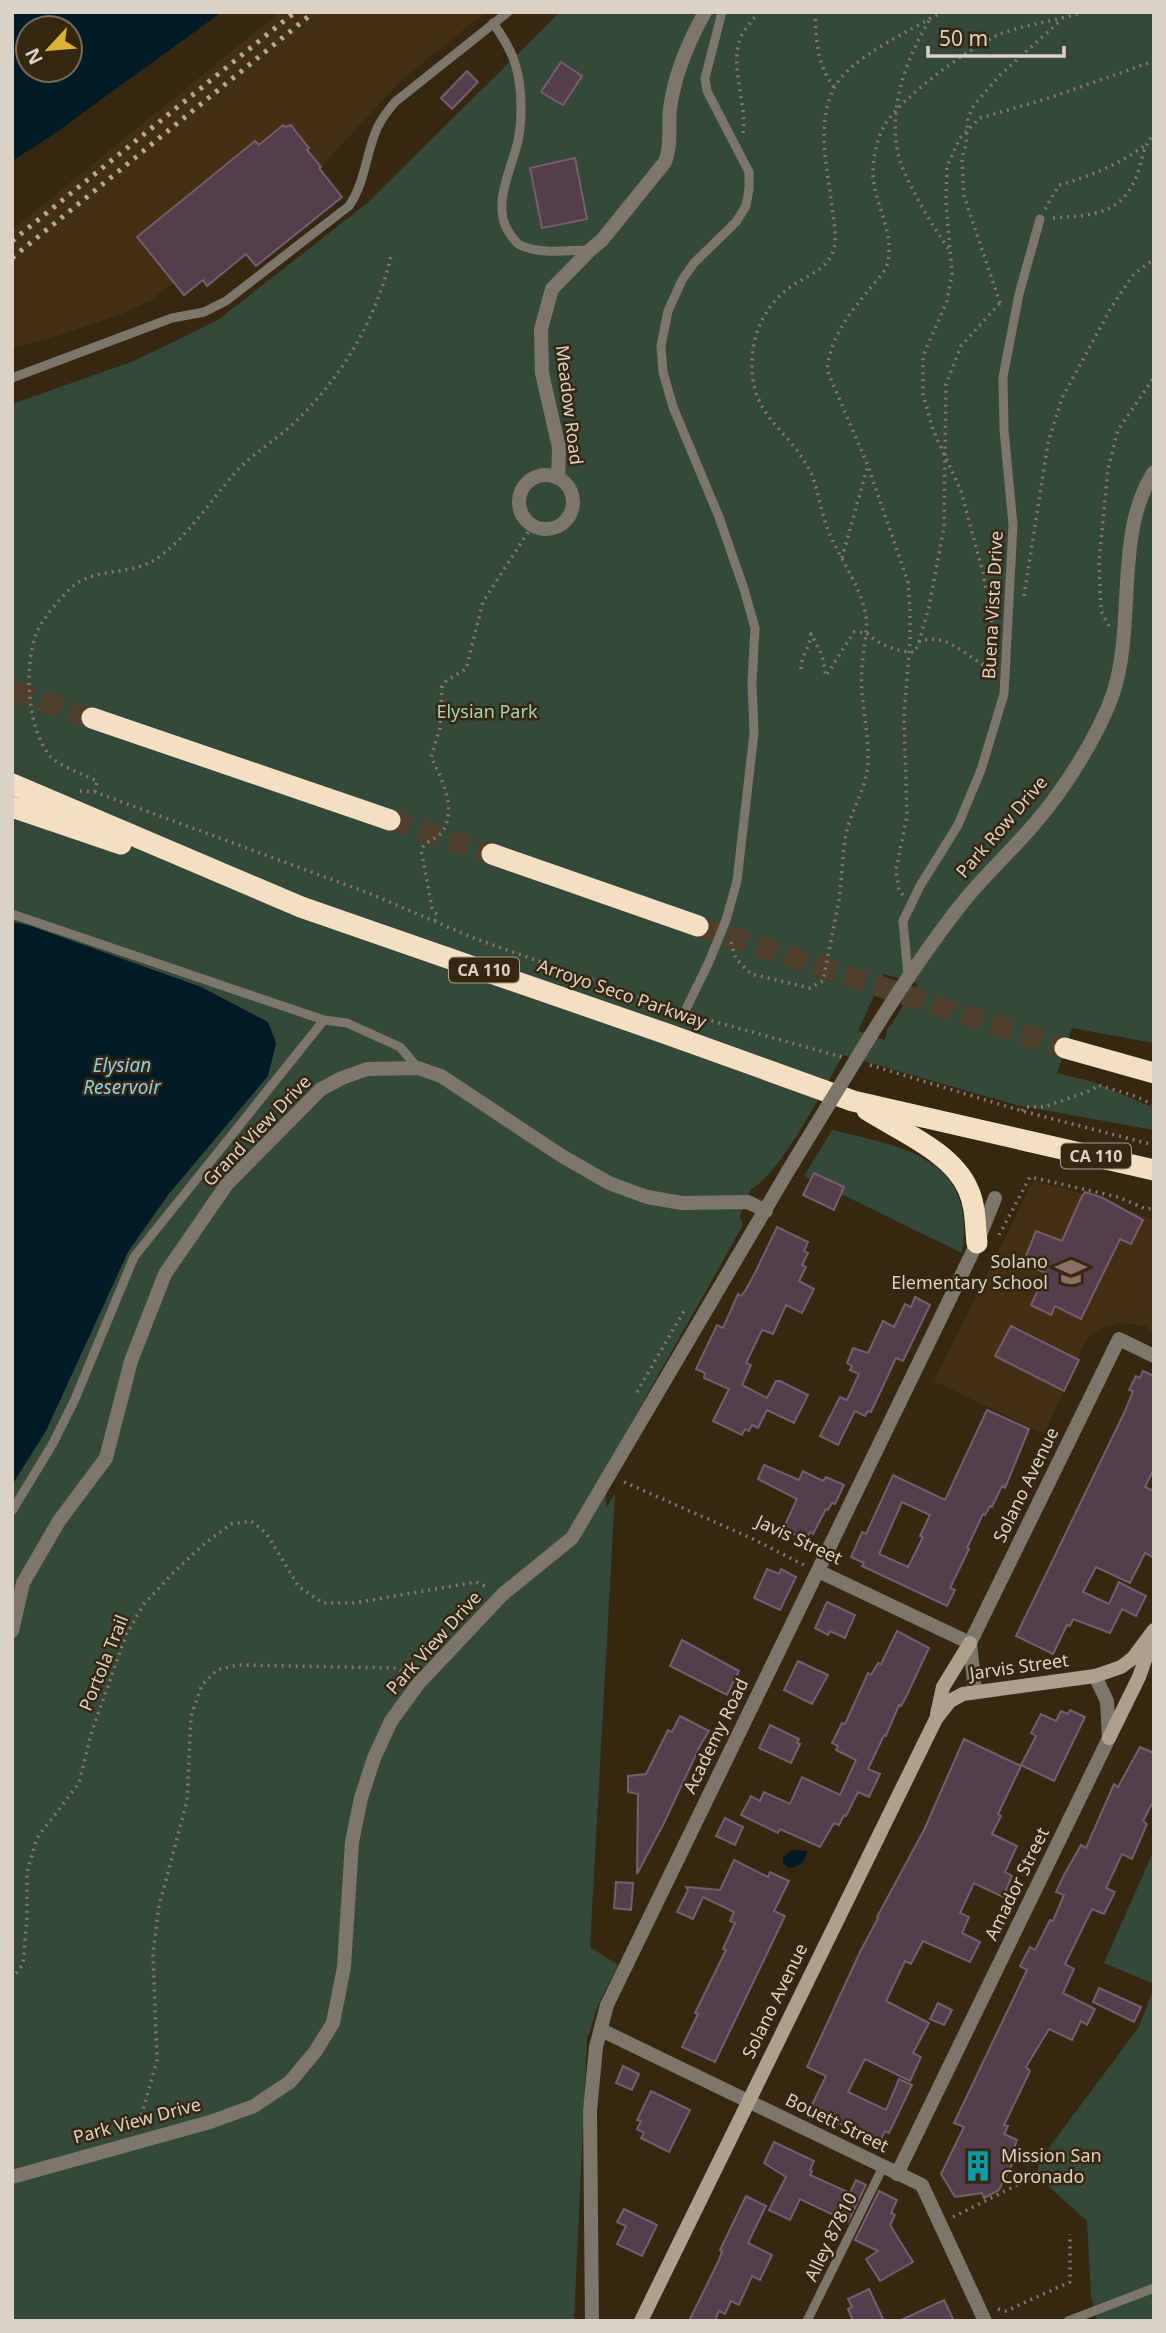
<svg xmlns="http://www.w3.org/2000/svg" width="1166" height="2333" font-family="'Noto Sans',sans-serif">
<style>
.built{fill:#433012}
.green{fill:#35493a;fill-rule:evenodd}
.water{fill:#001b26;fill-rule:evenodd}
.building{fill:#553d4c;stroke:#775d6d;stroke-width:2;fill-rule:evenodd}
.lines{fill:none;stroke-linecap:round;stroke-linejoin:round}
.highway-tunnel{stroke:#4f402c;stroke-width:21;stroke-dasharray:21 10;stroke-linecap:butt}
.path{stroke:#857967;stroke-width:3.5;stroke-dasharray:2 5;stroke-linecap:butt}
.lane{stroke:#7d766a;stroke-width:9}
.street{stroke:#7d766a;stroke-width:14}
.secondary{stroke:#ada18e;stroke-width:14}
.highway{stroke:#f3e0c3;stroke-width:21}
.rail{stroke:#b3a899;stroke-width:5;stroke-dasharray:3.5 7;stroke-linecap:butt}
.street-bridge{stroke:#7d766a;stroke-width:14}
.labels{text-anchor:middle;stroke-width:5;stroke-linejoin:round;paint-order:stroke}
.shield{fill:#362711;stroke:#aa9e8e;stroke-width:2}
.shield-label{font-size:16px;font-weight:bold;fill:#dbd1c4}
.street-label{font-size:18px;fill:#dbd1c4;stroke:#362711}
.park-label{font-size:18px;fill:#a3d6b0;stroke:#362711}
.poi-label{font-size:18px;fill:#dbd1c4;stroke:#362711;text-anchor:end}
.water-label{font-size:19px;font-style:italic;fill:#8dcde6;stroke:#362711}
</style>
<rect width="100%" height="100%" fill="#362711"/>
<!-- built -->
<g class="built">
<polygon points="280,12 486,12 400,81 321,167 291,126 283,126 260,147 255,141 137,236 174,283 151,300 119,315 64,334 12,348 12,230"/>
<polygon points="1033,1181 1077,1192 1154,1220 1154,1333 1145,1326 1119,1323 1100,1329 1086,1340 1044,1434 934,1381"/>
</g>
<!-- green -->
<g class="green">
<path d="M 560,12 L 1154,12 L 1154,1043 L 1072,1028 L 1057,1073 L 1093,1082 L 1154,1108 L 1154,1130 L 1016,1105 L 843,1055 C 824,1087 781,1174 751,1189 L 740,1216 L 743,1225 L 607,1466 L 606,1508 L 615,1494 L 590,1947 L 618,1965 L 598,2005 L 587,2039 L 574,2321 L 12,2321 L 12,404 L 134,361 L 218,320 L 366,204 ZM 884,974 L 918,984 L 887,1030 L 885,1040 L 858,1031 Z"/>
<path d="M 832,1130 C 904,1147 978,1159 962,1253 L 841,1194 L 844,1187 L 814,1173 L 811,1179 L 804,1176 Z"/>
<polygon points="1154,1850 1154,1984 1104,1963"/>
<polygon points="1154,1987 1154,2321 1097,2321 1091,2296 1087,2221 1037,2176 1039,2161 1139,2027"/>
</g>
<!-- water -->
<g class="water">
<path d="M 12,12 L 222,12 L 51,136 L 12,161 ZM 28,28 L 70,28 L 70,70 L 28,70 Z"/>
<polygon points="12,922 28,925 201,987 268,1022 276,1043 268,1076 168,1195 128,1252 46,1431 12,1485"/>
<path d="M 792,1850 L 807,1851 C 806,1862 799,1866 789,1868 L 783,1863 L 783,1857 Z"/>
</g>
<!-- building -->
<g class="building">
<polygon points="561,62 582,76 563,105 541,92"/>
<polygon points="467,71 478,82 452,109 441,98"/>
<polygon points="283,125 285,127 291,125 296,132 309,148 307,150 321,167 319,168 342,197 256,266 246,254 207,286 203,280 184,295 137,237 255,141 259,145"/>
<polygon points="575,158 587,219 542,228 530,168"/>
<polygon points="814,1173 844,1187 834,1210 803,1195"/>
<polygon points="1085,1192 1103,1198 1143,1220 1131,1244 1120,1239 1081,1319 1055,1306 1051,1315 1031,1305 1046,1273 1023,1264 1036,1231 1062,1241 1081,1198"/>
<polygon points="777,1227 808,1242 804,1251 808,1253 802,1265 806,1267 799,1281 814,1289 802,1313 786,1305 773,1334 762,1330 746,1363 751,1365 742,1385 767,1398 776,1381 780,1381 808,1395 794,1423 767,1410 758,1428 752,1425 749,1431 745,1429 742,1435 713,1421 729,1389 704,1378 705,1373 696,1369 717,1325 723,1328 738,1294 741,1296 745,1291 755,1273"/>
<polygon points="915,1297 930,1305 903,1361 896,1358 871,1412 868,1411 865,1416 855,1411 838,1445 820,1436 840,1397 847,1400 859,1374 850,1370 852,1366 847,1363 853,1348 868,1353 883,1321 894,1327 905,1304 911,1307"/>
<polygon points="1011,1326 1079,1360 1064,1391 995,1356"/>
<polygon points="1143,1371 1154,1376 1154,1469 1145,1487 1154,1491 1154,1558 1145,1553 1130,1583 1096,1567 1083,1592 1109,1604 1119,1582 1146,1596 1136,1616 1122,1609 1110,1633 1073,1619 1070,1626 1067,1625 1053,1654 1016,1636 1125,1411 1133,1391 1129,1390 1136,1376 1140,1378"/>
<path d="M 987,1410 L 1029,1429 L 1005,1488 L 1002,1486 L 992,1507 L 990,1506 L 985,1515 L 983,1514 L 967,1548 L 969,1549 L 950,1588 L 955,1590 L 947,1606 L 862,1566 L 864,1563 L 851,1557 L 862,1532 L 866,1534 L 893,1475 L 945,1500 ZM 902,1502 L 930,1515 L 920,1536 L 923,1537 L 908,1567 L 879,1554 Z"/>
<polygon points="764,1465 799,1480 803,1471 823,1481 826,1477 844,1485 835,1504 832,1503 828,1510 826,1509 813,1534 810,1532 806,1540 783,1529 797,1499 758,1479"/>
<polygon points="767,1569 779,1574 781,1569 796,1577 780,1610 754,1598"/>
<polygon points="827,1602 855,1615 845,1638 830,1631 828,1635 815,1628"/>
<polygon points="897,1631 929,1648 906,1697 901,1706 899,1705 886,1736 884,1735 868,1769 880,1774 869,1797 858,1792 846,1816 844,1815 839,1825 834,1823 820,1847 780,1829 778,1833 741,1815 751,1796 760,1801 764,1792 790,1804 802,1777 840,1795 856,1760 836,1750 838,1746 832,1743 842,1723 845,1724 868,1673 871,1675 878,1663 881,1664"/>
<polygon points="682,1640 739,1671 727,1695 670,1666"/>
<polygon points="798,1661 828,1675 812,1704 784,1690"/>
<polygon points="1070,1710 1085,1717 1054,1781 1021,1765 1036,1736 1031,1733 1041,1714 1056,1721 1061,1711 1068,1714"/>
<polygon points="680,1716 709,1731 701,1744 664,1823 637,1874 638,1794 628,1792 628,1776 646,1774 668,1730 672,1732"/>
<polygon points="770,1725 799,1739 797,1743 800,1744 791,1763 759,1748"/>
<polygon points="964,1739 1021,1766 998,1814 1001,1816 992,1834 1017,1846 1005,1872 1012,1876 1003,1897 974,1883 960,1913 969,1917 962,1933 980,1942 970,1962 923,1941 911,1964 905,1961 886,2001 929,2023 913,2053 921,2057 910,2081 865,2059 848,2092 886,2110 899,2079 912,2085 889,2133 885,2131 879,2143 810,2109 826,2076 807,2067 860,1952 878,1918 877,1917 924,1830"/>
<polygon points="1140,1747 1154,1753 1154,1800 1143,1821 1147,1824 1132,1859 1122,1854 1106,1888 1115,1892 1104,1914 1092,1909 1065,1964 1074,1969 1063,1993 1095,2009 1087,2025 1081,2021 1072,2040 1049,2029 1026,2067 1030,2071 1004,2125 1008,2126 1004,2134 1017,2140 1011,2156 1015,2158 999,2190 984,2198 982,2193 955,2197 941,2174 964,2127 954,2123 1027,1970 1020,1966 1030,1947 1035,1950 1050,1920 1053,1921 1064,1895 1056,1892 1064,1875 1081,1845 1086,1848 1114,1784 1118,1787"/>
<polygon points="725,1818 743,1827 735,1845 716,1836"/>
<polygon points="734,1860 768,1877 770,1872 789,1881 774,1911 785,1916 715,2062 682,2047 698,2014 695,2013 726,1950 723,1949 735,1923 730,1921 734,1912 703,1897 693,1919 677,1912 688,1890 686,1887 720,1890"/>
<polygon points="616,1882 633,1883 631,1910 614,1908"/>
<polygon points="1099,1988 1141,2007 1134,2022 1093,2002"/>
<polygon points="938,2003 952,2010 944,2025 930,2019"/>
<polygon points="623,2066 639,2074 632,2090 616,2083"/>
<polygon points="651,2091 690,2110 669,2152 641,2138 644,2133 637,2129 641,2121 637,2120"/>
<polygon points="774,2142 814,2161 810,2170 812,2171 810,2175 850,2193 856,2180 866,2185 848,2222 800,2199 790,2220 769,2210 786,2177 764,2163"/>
<polygon points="879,2191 897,2200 891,2213 895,2215 890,2225 913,2262 880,2281 866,2259 878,2251 855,2240"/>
<polygon points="746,2196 766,2206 748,2243 772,2255 760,2280 752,2276 739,2305 731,2301 725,2314 719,2311 715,2321 689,2321 719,2260 722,2251 720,2250"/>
<polygon points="624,2209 657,2225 642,2256 617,2244 626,2226 617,2222"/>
<polygon points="869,2289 884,2321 853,2321 848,2309 852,2307 848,2299"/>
<polygon points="944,2300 954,2321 899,2321"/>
</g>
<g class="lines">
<!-- highway-tunnel -->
<g class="highway-tunnel">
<polyline points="12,690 92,718"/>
<polyline points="390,820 492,854"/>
<polyline points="698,926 1065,1048"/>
</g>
<!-- path -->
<g class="path">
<path d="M 815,12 C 816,40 817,65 834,87"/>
<path d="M 929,21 C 905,60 886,115 900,161 C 910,189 933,227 950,251"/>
<path d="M 743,133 C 747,104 730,67 740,39 C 744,29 752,21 759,12"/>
<path d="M 1045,209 L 1059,185 C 1089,177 1119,164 1144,146"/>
<path d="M 1053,218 C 1094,215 1125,215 1139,169 C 1143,155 1144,145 1154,134"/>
<polyline points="1000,303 964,196 962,158 966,145 968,118 974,105 999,76 1061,20"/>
<polyline points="842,558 867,468"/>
<polyline points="1024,596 1048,443 1062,398 1112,306 1134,274 1154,259"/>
<polyline points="1109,626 1101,611 1099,561 1108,469 1118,430 1151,382 1154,374"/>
<polyline points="993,629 983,573 961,491 933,430 923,394 923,356 947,301 952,273 946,202 947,166 960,138 980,118 1046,99 1154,61"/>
<polyline points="919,642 929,607 944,527 946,384 961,346 1000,303"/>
<path d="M 801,669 C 801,656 810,647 811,634 L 822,655 L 826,676 L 854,632 L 867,633 C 877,644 900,653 915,652 L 919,642 C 942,632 961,651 979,662 C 983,665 989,667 994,670"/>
<polyline points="80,791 95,792 371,894 476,939 674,1009"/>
<path d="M 95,792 L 97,781 C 85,775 57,765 50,756 C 27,728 24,668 36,634 C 40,622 61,597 71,588 C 92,568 126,575 151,562 C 181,546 211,500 234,474 C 251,454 275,441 294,423 C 341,379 377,318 391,256"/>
<path d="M 903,895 L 899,890 L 896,870 L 907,816 L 904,716 L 910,641 L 910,610 L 908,582 L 868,466 L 827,370 C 831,337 847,316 868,291 C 875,282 886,272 888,261 C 894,229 873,203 873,172 C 873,158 877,139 884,126 C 900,98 970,47 1000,34 C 1027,24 1056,21 1083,12"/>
<path d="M 435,921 L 437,915 L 432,908 L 421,850 C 426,840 436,840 442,832 C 458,810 441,777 431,757 L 440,728 L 442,686 L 447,680 L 466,669 L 483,602 L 532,526"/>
<path d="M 731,942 L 736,959 L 751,974 L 810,988 L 823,981 C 828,954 834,927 839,900 C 842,880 842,859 845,839 C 849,814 865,791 868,766 C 870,732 859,700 862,667 C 863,646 870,627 864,607 C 856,578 837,555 827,527 C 820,509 818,486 809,469 C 787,427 750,417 752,361 C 753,330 767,303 792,286 C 806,276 826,270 833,252 C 839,238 831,207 830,191 C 825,159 818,119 834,88 C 850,57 911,31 941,12"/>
<polyline points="698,1017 842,1057"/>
<polyline points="870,1065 1022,1111 1154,1145"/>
<polyline points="1022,1111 1025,1107 1044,1107 1092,1090 1098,1085 1135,1096 1154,1105"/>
<polyline points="999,1235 1030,1177 1118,1197 1146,1209 1154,1208"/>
<polyline points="637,1392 685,1309"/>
<polyline points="624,1482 751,1538 804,1565"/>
<polyline points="12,1979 23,1964 27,1918 27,1872 37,1838 79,1783 91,1734 126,1635 144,1604 173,1573 203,1545 231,1524 251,1521 266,1533 299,1587 323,1603 354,1603 476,1582 487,1587"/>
<polyline points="134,2127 141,2117 157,2060 153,1953 159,1906 187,1801 191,1716 202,1685 217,1670 238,1665 397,1668 405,1674"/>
<polyline points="953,2217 1031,2178"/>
<polyline points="998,2309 1006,2311 1070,2282 1070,2234"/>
</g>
<!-- lane -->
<g class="lane">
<path d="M 493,23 C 514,52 521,72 521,108 C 521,120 520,134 517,145 C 510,172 491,208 510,234 C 513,238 516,243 520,245 C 541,255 568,250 590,250"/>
<path d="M 12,378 L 172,318 L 204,312 L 226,301 L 349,206 C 364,184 365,161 374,136 C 378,123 386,113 395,102 L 508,12"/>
<polyline points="12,914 324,1020 347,1023 400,1047 418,1068"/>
<polyline points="908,975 903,921 920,886 958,825 981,770 1004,694 1013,525 1004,430 1003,377 1019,294 1040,219"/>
<polyline points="684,1013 709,962 726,920 737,881 754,733 752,683 755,628 744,589 719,517 673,407 663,372 661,346 668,311 682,280 694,263 736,222 746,206 749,189 749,172 707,91 705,78 722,12"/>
<polyline points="12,1511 52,1445 75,1399 134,1257 324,1020"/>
<polyline points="807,2321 883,2167"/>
<polyline points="1068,2321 1154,2288"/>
</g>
<!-- street -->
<g class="street">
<circle cx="546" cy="502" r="27"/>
<path d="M 558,478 L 559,448 L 542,373 L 541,329 L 552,289 L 590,250 L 602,240 L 665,162 C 672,144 668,127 670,108 C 675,73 688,43 705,12"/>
<path d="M 871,1035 C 901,987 932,940 968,896 C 990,870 1015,847 1036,822 C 1065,788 1098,736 1113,694 C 1136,625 1114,532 1154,472"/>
<polyline points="818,1571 970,1643"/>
<polyline points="12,1631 23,1583 59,1521 106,1458 131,1361 165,1274 227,1184 321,1089 342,1078 367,1069 418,1068 441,1076 562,1156 609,1183 647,1197 682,1203 748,1202 766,1211"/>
<polyline points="975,1691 970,1643 1119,1339 1154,1356"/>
<polyline points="601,2030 922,2185 985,2321"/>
<polyline points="897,2174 1109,1738 1107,1701 1095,1676"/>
<polyline points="12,2177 210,2122 254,2106 290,2082 315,2052 333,2023 344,1967 352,1842 361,1798 374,1758 391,1721 418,1684 503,1594 572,1538 788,1171"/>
<polyline points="592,2321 590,2111 596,2047 607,2005 977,1243 995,1198"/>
</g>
<!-- secondary -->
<g class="secondary">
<polyline points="937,1714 943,1687 970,1643"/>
<polyline points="1109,1738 1139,1677 1152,1640"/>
<polyline points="641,2321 936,1719 950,1701 963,1694 1095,1676 1121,1667 1133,1658 1154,1630"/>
</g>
<!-- highway -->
<g class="highway">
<polyline points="92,718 390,820"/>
<polyline points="12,784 301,907 667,1034 853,1101 1154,1170"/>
<polyline points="12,807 121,844"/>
<polyline points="492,854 698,926"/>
<polyline points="1065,1048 1154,1073"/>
<path d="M 867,1110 C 900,1131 952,1152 968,1189 C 976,1206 975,1225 977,1243"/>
</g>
<!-- rail -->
<g class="rail">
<polyline points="12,241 295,12"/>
<polyline points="12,258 314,12"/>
</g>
<!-- street-bridge -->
<polyline class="street-bridge" points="788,1171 871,1035"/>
</g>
<!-- icons -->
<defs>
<symbol id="school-bare" viewBox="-9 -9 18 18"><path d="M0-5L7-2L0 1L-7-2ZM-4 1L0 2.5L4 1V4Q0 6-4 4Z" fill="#8d6e63" stroke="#362711" stroke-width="2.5" paint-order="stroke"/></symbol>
<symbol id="building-bare" viewBox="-9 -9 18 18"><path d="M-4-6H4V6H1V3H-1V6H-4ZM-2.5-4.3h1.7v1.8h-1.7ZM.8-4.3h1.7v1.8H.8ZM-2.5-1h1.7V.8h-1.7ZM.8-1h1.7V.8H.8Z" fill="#0f9aa8" stroke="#362711" stroke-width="2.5" paint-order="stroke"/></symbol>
</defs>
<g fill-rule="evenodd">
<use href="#school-bare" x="1049" y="1250" width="44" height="44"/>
<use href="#building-bare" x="956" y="2144" width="44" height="44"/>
</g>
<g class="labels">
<!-- shield labels -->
<g class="shield">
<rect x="449" y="957.5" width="70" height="25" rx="5"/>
<rect x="1061" y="1143.5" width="70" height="25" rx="5"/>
</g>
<g class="shield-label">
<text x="484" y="976">CA 110</text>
<text x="1096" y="1162">CA 110</text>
</g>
<!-- street labels -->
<g class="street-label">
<text transform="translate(569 405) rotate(83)" y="6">Meadow Road</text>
<text transform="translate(993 605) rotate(-87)" y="6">Buena Vista Drive</text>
<text transform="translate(1002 827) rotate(-49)" y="6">Park Row Drive</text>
<text transform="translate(622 994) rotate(19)" y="6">Arroyo Seco Parkway</text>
<text transform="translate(257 1131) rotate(-46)" y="6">Grand View Drive</text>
<text transform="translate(1026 1485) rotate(-64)" y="6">Solano Avenue</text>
<text transform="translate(799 1540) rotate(25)" y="6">Javis Street</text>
<text transform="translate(434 1643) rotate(-48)" y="6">Park View Drive</text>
<text transform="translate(104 1663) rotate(-68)" y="6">Portola Trail</text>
<text transform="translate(1019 1667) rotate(-8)" y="6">Jarvis Street</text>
<text transform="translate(716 1736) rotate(-64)" y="6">Academy Road</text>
<text transform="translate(1017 1884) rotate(-64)" y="6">Amador Street</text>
<text transform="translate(775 2001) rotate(-64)" y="6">Solano Avenue</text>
<text transform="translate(137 2121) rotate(-15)" y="6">Park View Drive</text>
<text transform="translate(837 2123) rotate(26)" y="6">Bouett Street</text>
<text transform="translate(831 2237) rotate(-64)" y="6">Alley 87810</text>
</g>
<!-- park labels -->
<g class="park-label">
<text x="487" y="718">Elysian Park</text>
</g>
<!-- poi labels -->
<g class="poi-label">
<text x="1048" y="1268">Solano<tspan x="1048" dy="21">Elementary School</tspan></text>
<text x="1001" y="2162" text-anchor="start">Mission San<tspan x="1001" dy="21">Coronado</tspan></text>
</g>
<!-- water labels -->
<g class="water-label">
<text x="122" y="1072">Elysian<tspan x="122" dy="22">Reservoir</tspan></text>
</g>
</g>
<!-- border -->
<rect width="1166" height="2333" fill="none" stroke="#dbd1c4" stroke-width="28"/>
<!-- north arrow -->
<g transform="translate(49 49) rotate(244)"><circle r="33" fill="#362711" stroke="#786b59" stroke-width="2"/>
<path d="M0-5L12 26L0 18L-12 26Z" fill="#dbb233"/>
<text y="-10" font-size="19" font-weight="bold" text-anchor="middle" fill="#dbd1c4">N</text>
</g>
<!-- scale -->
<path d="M928 46v10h136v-10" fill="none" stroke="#dbd1c4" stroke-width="3.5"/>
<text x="939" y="46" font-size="21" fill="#dbd1c4" stroke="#362711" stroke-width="5" paint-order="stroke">50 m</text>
</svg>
